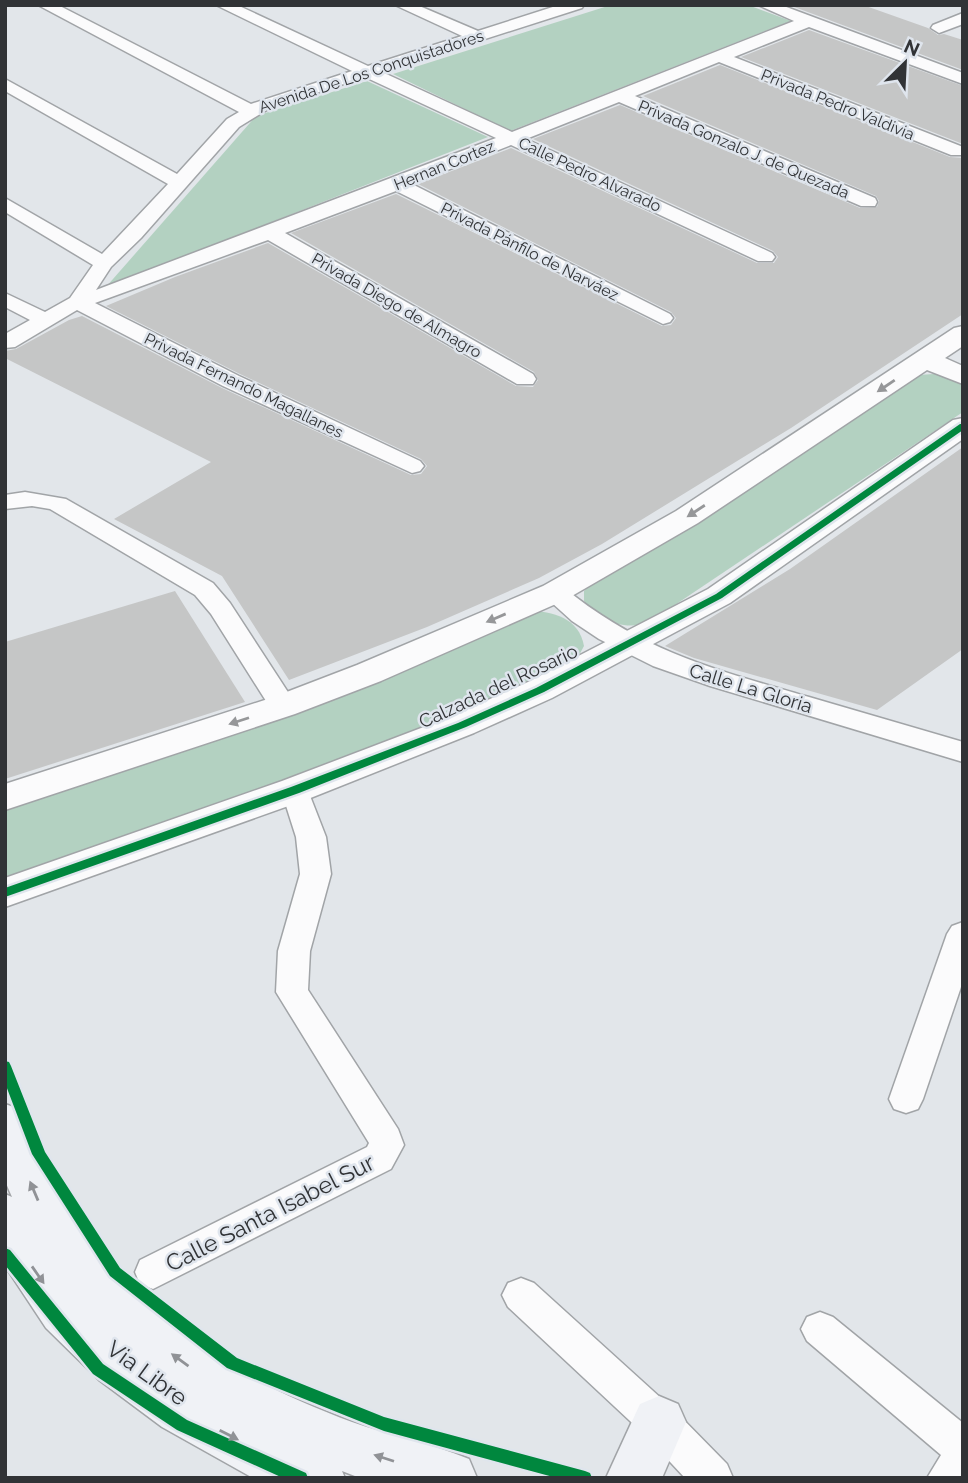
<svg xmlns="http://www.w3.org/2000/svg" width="968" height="1483" font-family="Raleway,sans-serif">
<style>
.green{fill:#b3d1c1}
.building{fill:#c5c6c6}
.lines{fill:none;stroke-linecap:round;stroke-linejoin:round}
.minor-casing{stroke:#a1a4a7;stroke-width:3}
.tertiary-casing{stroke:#a1a4a7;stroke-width:3}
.secondary-casing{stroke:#a1a4a7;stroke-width:3}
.minor{fill:#fbfbfc;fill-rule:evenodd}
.tertiary{fill:#fbfbfc;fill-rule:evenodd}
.secondary{fill:#f0f2f6;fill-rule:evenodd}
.cycleway-casing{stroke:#dfe5ed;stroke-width:5}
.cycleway{fill:#00873e;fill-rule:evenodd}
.oneway{fill:#969799}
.oneway2{fill:#909296}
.labels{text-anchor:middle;stroke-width:5;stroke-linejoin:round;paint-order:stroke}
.far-street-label{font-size:16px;fill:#313336;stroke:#dfe5ed}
.street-label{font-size:19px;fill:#313336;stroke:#dfe5ed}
.near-street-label{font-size:23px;fill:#313336;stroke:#dfe5ed}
</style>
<rect width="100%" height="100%" fill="#e2e6ea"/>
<!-- green -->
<g class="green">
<polygon points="611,5 748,5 791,21 510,131 393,74"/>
<polygon points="367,81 488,137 106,287 256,116"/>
<path d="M 934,374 L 963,380 L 963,412 L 651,621 C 628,632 599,622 584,601 L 584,591 L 598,578 L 918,375 Z"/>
<path d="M 528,611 C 553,611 579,618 584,646 L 578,657 L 393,744 L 5,879 L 5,807 Z"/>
</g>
<!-- building -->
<g class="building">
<polygon points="789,5 863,5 928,28 938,35 944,34 963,40 963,70"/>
<polygon points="809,30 963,86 963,144 741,57"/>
<polygon points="720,65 950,157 963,158 963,314 791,428 602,544 539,578 427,627 289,680 222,576 114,519 211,462 5,358 5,351 16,349 69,320 82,316 222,388 411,475 421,474 427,466 421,459 240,374 106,306 175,277 268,243 516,386 533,387 538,380 534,372 291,233 396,194 662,326 671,325 676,318 671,312 418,184 511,148 757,263 774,263 778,257 773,251 533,139 620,105 860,208 877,207 879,201 876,196 643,96"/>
<polygon points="963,447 963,649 877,710 694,658 665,646 790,569"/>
<polygon points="175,591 245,702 5,779 5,642"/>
</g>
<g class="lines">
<defs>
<g id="minor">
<path d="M 38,5 L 58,5 L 251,104 L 352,71 L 216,5 L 237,5 L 368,66 L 462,36 L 395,5 L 417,5 L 478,31 L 559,5 L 584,5 L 582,8 L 382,72 L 512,132 L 794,21 L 758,5 L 781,5 L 963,73 L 963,84 L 809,27 L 734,57 L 963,147 L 963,155 L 951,155 L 719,62 L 635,96 L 875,198 L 877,202 L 875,206 L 861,206 L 619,102 L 526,139 L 772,253 L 775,257 L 772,261 L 758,261 L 511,145 L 412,184 L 670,314 L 673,318 L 670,322 L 663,324 L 396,191 L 285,233 L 533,374 L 536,379 L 533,384 L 517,384 L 268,240 L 95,303 L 239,376 L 420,461 L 424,466 L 420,471 L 412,473 L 223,386 L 77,310 L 15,347 L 5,348 L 5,334 L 30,320 L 5,307 L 5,293 L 45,312 L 70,298 L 93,265 L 5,212 L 5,198 L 102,254 L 168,184 L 5,91 L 5,79 L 177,174 L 227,119 L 239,112 ZM 365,77 L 496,138 L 96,290 L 111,267 L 141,238 L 239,127 L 270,108 Z"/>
<polygon points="963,13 963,24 939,33 931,28 933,25"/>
<polygon points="25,492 66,499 213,583 230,603 297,706 293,712 283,715 273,712 211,614 195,595 50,509 32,506 5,509 5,495"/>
<path d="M 554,585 L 563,587 C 643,652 713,669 809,697 C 860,712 912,727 963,742 L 963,762 L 710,686 L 653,666 L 599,639 L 572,621 L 541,593 L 545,587 Z"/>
<polygon points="295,780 305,783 326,837 331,874 310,951 308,990 398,1129 404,1145 391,1169 153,1289 140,1284 135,1272 140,1260 367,1147 369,1143 276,992 278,951 300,874 296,837 281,790 285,783"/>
<polygon points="963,922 963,981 923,1099 918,1109 906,1113 894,1109 889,1099 947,934 952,926"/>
<polygon points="521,1278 534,1283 673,1409 727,1464 733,1478 685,1478 645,1435 508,1307 502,1295 508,1283"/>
<polygon points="820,1312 833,1317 963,1423 963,1478 927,1478 941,1455 807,1341 801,1329 807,1317"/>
</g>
<g id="tertiary">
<polygon points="963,326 963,346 945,358 963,366 963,384 927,370 698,523 565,600 381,681 295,714 5,810 5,784 271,698 357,665 543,586 676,511 954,328"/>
<polygon points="963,418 963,439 730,603 552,698 474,733 308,799 5,907 5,878 282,781 450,717 528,682 708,589 953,420"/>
</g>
<g id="secondary">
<path d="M 5,1104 L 22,1110 C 43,1153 59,1198 86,1238 C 146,1328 253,1385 352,1422 C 391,1436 431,1443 469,1459 L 477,1478 L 360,1478 L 342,1471 L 345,1478 L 253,1478 L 162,1427 L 99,1380 L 46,1328 L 5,1266 L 5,1194 L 12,1197 L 5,1181 Z"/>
<polygon points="659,1396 678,1404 686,1422 662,1478 606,1478 640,1404"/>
</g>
</defs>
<!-- minor casing -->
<use href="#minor" class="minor-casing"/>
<!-- tertiary casing -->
<use href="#tertiary" class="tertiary-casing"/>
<!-- secondary casing -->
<use href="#secondary" class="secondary-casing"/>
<!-- minor -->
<use href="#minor" class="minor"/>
<!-- tertiary -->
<use href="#tertiary" class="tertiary"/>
<!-- secondary -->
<use href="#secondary" class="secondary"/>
<defs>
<g id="cycleway">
<polygon points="960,424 963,424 963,430 722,598 544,692 466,727 299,793 5,897 5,888 291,787 458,723 536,688 716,594"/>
<polygon points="5,1061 9,1062 11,1066 45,1152 120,1268 237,1358 384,1417 585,1471 590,1473 592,1478 557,1478 384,1431 227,1368 110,1276 32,1154 5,1083"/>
<polygon points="5,1248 10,1250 103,1364 187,1420 306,1473 308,1478 283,1478 177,1430 93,1374 5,1265"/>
</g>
</defs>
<!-- cycleway casing -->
<use href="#cycleway" class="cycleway-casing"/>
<!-- cycleway -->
<use href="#cycleway" class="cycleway"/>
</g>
<!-- one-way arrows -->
<defs><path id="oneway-solid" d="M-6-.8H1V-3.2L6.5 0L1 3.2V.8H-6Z" transform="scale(1.75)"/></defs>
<g class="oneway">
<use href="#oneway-solid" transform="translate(886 386) rotate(146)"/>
<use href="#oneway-solid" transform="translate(696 511) rotate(147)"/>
<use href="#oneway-solid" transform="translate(496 618) rotate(157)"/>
<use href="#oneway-solid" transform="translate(239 721) rotate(162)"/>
</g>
<g class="oneway2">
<use href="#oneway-solid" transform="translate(34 1191) rotate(-113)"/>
<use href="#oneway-solid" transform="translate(38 1275) rotate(55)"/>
<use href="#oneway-solid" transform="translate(180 1360) rotate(-144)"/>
<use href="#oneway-solid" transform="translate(229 1435) rotate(27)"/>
<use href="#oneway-solid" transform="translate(384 1458) rotate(-162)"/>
</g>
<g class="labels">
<!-- far-street labels -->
<g class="far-street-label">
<text transform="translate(371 71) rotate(-18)" y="6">Avenida De Los Conquistadores</text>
<text transform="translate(838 104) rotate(22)" y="6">Privada Pedro Valdivia</text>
<text transform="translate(744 149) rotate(23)" y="6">Privada Gonzalo J. de Quezada</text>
<text transform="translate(444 165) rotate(-22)" y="6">Hernan Cortez</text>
<text transform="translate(590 174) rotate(25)" y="6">Calle Pedro Alvarado</text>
<text transform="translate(530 251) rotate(27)" y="6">Privada Pánfilo de Narváez</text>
<text transform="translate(397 305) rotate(30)" y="6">Privada Diego de Almagro</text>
<text transform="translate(244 385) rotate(26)" y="6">Privada Fernando Magallanes</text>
</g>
<!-- street labels -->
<g class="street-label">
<text transform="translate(498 686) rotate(-25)" y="7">Calzada del Rosario</text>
<text transform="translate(751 688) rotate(17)" y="7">Calle La Gloria</text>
</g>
<!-- near-street labels -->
<g class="near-street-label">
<text transform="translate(270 1213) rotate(-27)" y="8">Calle Santa Isabel Sur</text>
<text transform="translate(147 1373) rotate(36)" y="8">Via Libre</text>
</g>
</g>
<!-- border -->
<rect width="968" height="1483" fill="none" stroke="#313336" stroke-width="14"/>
<!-- north arrow -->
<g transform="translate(905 63) rotate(24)" stroke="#dfe5ed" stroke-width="5" paint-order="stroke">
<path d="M0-5L12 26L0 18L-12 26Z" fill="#313336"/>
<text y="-10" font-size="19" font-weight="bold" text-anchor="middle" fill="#313336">N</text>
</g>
</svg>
